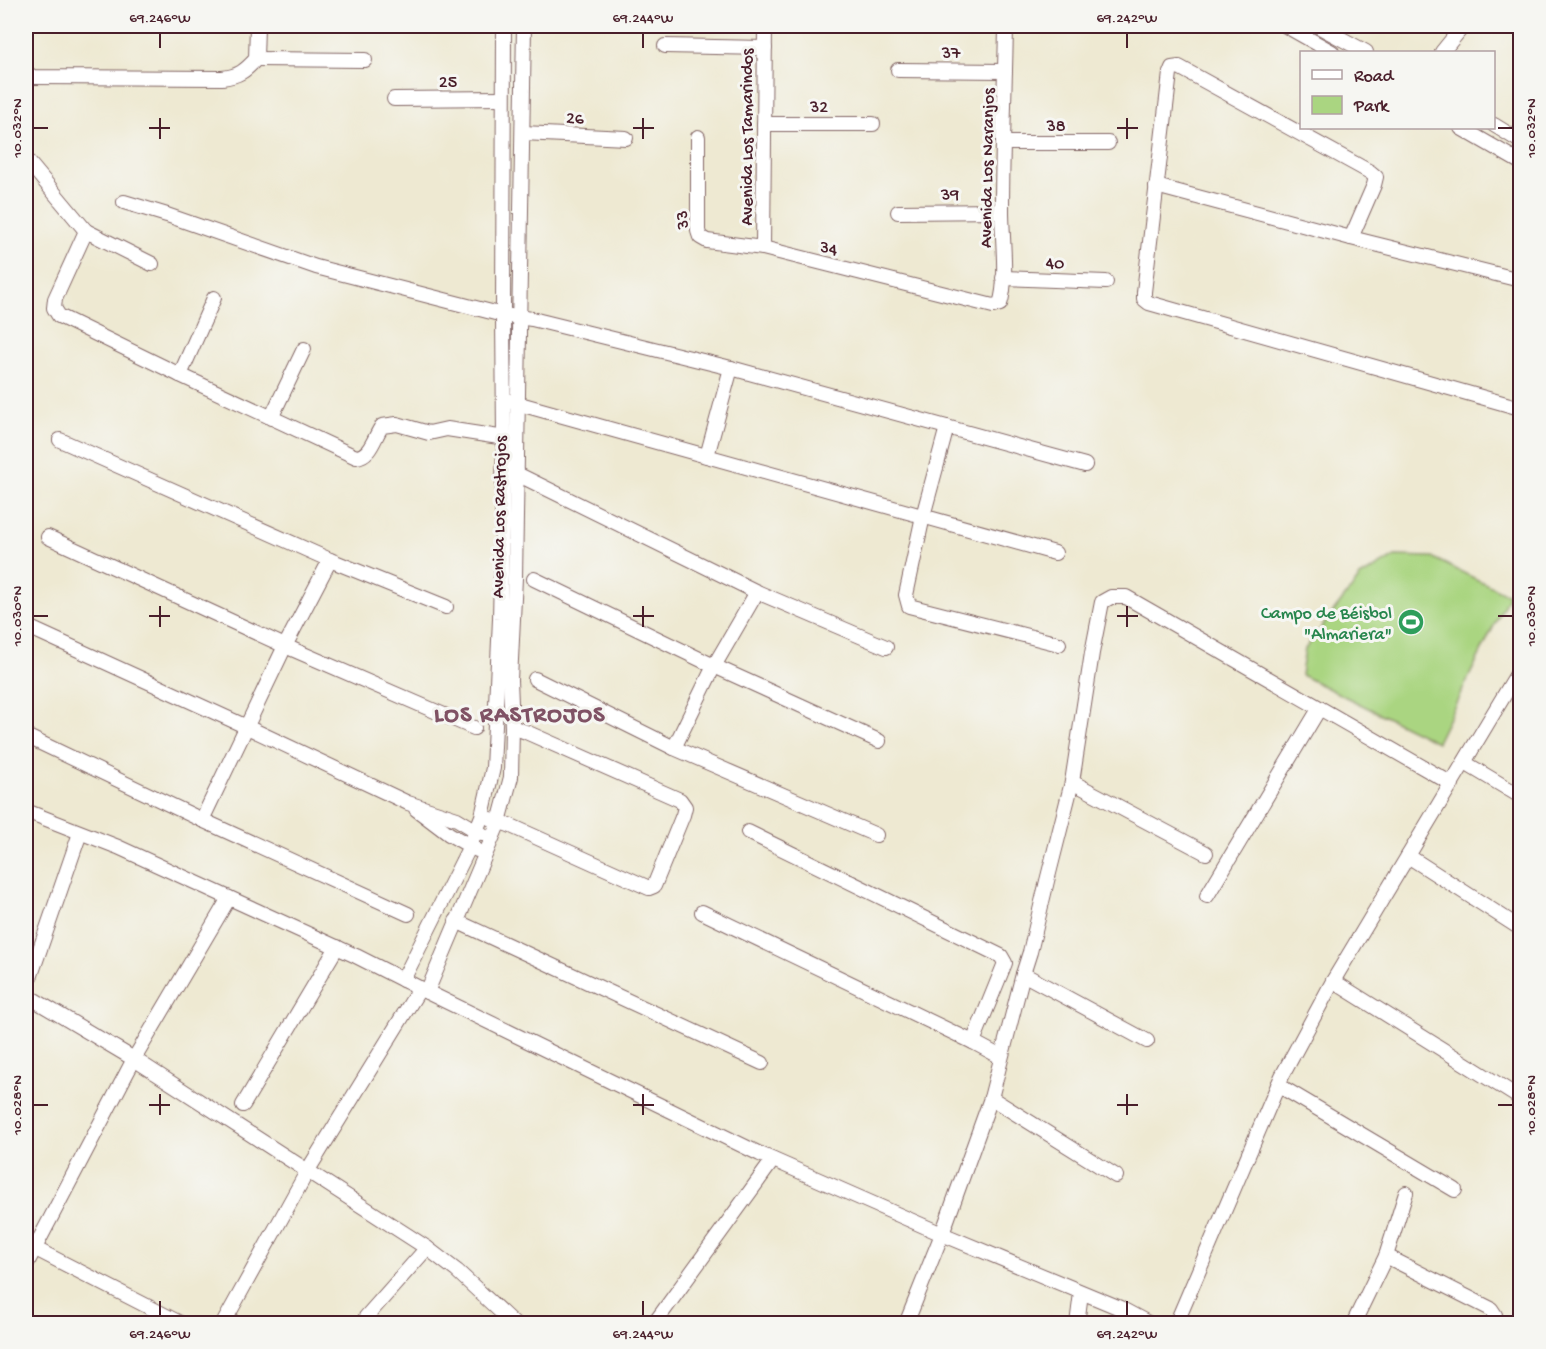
<svg xmlns="http://www.w3.org/2000/svg" width="1546" height="1349" font-family="'Gochi Hand',sans-serif">
<style>
.built{fill:#f4cfdd}
.green{fill:#aad581;stroke:#7a7a56;stroke-width:1.5}
.lines{fill:none;stroke-linecap:round;stroke-linejoin:round}
.minor-casing{stroke:#836665;stroke-width:16}
.minor{stroke:#fff;stroke-width:14}
.ticks{fill:none;stroke:#4a1f2b;stroke-width:2}
.labels{text-anchor:middle;stroke-width:6;stroke-linejoin:round;paint-order:stroke}
.street-label{font-size:18px;fill:#4a1f2b;stroke:#f6f6f2}
.leisure-label{font-size:18px;fill:#27864d;stroke:#f6f6f2;text-anchor:end}
.district-label{font-size:24px;font-weight:bold;letter-spacing:1.5px;fill:#805265;stroke:#f6f6f2}
.neatline{fill:none;stroke:#4a1f2b;stroke-width:2}
.ticks-label{font-size:15px;text-anchor:middle;fill:#4a1f2b}
</style>
<rect width="100%" height="100%" fill="#f6f6f2"/>
<filter id="ink" filterUnits="userSpaceOnUse"><feTurbulence type="fractalNoise" baseFrequency=".0167" numOctaves="2"/><feDisplacementMap in="SourceGraphic" scale="12" xChannelSelector="R" yChannelSelector="G"/><feConvolveMatrix kernelMatrix="1 2 1 2 8 2 1 2 1" color-interpolation-filters="sRGB"/></filter>
<filter id="wash" filterUnits="userSpaceOnUse"><feTurbulence type="fractalNoise" baseFrequency=".008" numOctaves="4" result="noise"/><feDisplacementMap in="SourceGraphic" scale="24" xChannelSelector="R" yChannelSelector="G"/><feGaussianBlur stdDeviation="1.35" result="paint"/><feColorMatrix in="noise" values="0 0 0 0 0 0 0 0 0 0 0 0 0 0 0 0 0 1.4 0 .05"/><feComposite in="paint" operator="in"/></filter>
<g filter="url(#wash)">
<rect width="100%" height="100%" fill="#eee9d2"/>
<!-- built -->
<polygon class="built" points="1520,1292 1520,1323 1505,1323"/>
<!-- green -->
<polygon class="green" points="1395,556 1431,557 1509,595 1437,742 1301,675 1305,649 1360,577"/>
</g>
<g filter="url(#ink)">
<g class="lines">
<defs>
<g id="minor">
<polyline points="1286,26 1332,52"/>
<polyline points="1318,26 1366,52"/>
<polyline points="665,46 765,48"/>
<polyline points="1442,52 1463,26"/>
<polyline points="256,59 365,60"/>
<polyline points="898,70 1005,71"/>
<path d="M 26,73 L 33,77 L 222,78 C 239,76 245,71 256,59 L 257,26"/>
<polyline points="394,99 503,98"/>
<polyline points="764,124 873,124"/>
<polyline points="1494,125 1520,141"/>
<polyline points="1461,128 1520,162"/>
<polyline points="523,133 626,138"/>
<path d="M 698,137 L 698,231 L 700,237 L 707,241 L 763,248 L 993,306 L 1000,304 C 1008,281 1002,237 1002,211 C 1002,149 1005,87 1006,26"/>
<polyline points="1003,143 1108,143"/>
<polyline points="26,159 86,231"/>
<polyline points="1156,186 1351,238 1520,280"/>
<polyline points="124,202 167,215 316,267 503,315 532,319 731,368 1085,465"/>
<polyline points="898,212 1002,211"/>
<polyline points="1351,238 1374,185 1376,177 1370,172 1179,67 1172,68 1170,73 1144,292 1144,299 1149,303 1520,408"/>
<polyline points="763,248 765,26"/>
<path d="M 152,264 L 86,231 L 55,299 L 54,308 L 59,316 L 180,375 L 356,457 C 371,456 374,437 382,426 L 397,424 L 429,433 L 447,429 L 512,439"/>
<polyline points="1003,278 1106,282"/>
<polyline points="180,375 214,298"/>
<polyline points="509,401 1055,553"/>
<polyline points="271,418 304,349"/>
<polyline points="947,427 923,516 906,595 909,606 1059,644"/>
<polyline points="60,440 330,560 446,607"/>
<polyline points="707,456 731,368"/>
<polyline points="511,473 517,474 757,592 886,647"/>
<polyline points="48,537 285,646 474,728"/>
<polyline points="534,579 714,666 879,741"/>
<polyline points="26,626 247,727 408,803 457,819 482,834"/>
<polyline points="535,679 674,748 876,835"/>
<polyline points="26,736 202,820 408,914"/>
<polyline points="674,748 714,666 757,592"/>
<polyline points="1465,763 1520,796"/>
<polyline points="1072,782 1206,853"/>
<polyline points="416,809 449,834 477,850"/>
<polyline points="26,811 118,847 356,956 427,992 760,1154 942,1234 1120,1308 1150,1324"/>
<polyline points="491,819 509,825 649,888 654,886 683,815 685,807 680,800 526,732 512,727"/>
<polyline points="202,820 285,646 330,560"/>
<polyline points="748,832 1001,956 1005,963 973,1042"/>
<polyline points="1408,856 1520,928"/>
<polyline points="1207,896 1319,709"/>
<polyline points="702,912 973,1042 1001,1057"/>
<polyline points="456,921 762,1063"/>
<polyline points="1023,974 1147,1041"/>
<polyline points="31,975 80,833"/>
<polyline points="403,980 470,846 482,816 493,768 500,619 504,438 503,315 504,26"/>
<polyline points="1333,981 1520,1098"/>
<polyline points="427,992 499,822 511,777 512,727 510,680 515,578 524,26"/>
<polyline points="26,995 134,1059 427,1248 457,1271 514,1324"/>
<polyline points="1278,1085 1455,1190"/>
<polyline points="991,1098 1116,1176"/>
<polyline points="243,1105 337,947"/>
<polyline points="26,1244 182,1324"/>
<polyline points="1386,1256 1491,1309 1495,1315 1493,1324"/>
<polyline points="26,1265 134,1059 229,898"/>
<polyline points="223,1324 308,1170 420,988"/>
<polyline points="363,1324 366,1317 427,1248"/>
<polyline points="654,1324 773,1160"/>
<polyline points="906,1324 942,1234 991,1098 1023,974 1030,952 1047,881 1072,782 1092,653 1102,602 1111,597 1126,597 1452,784"/>
<polyline points="1077,1324 1081,1293"/>
<polyline points="1176,1324 1282,1076 1333,981 1520,669"/>
<polyline points="1353,1324 1386,1256 1406,1193"/>
</g>
</defs>
<!-- minor casing -->
<use href="#minor" class="minor-casing"/>
<!-- minor -->
<use href="#minor" class="minor"/>
</g>
</g>
<!-- ticks -->
<path class="ticks" d="M 160,33 L 160,48M 643,33 L 643,48M 1127,33 L 1127,48M 160,118 L 160,139M 643,118 L 643,139M 1127,118 L 1127,139M 33,128 L 48,128M 149,128 L 170,128M 633,128 L 654,128M 1117,128 L 1138,128M 1498,128 L 1513,128M 160,606 L 160,627M 643,606 L 643,627M 1127,606 L 1127,627M 33,616 L 48,616M 149,616 L 170,616M 633,616 L 654,616M 1117,616 L 1138,616M 1498,616 L 1513,616M 160,1094 L 160,1115M 643,1094 L 643,1115M 1127,1094 L 1127,1115M 33,1105 L 48,1105M 149,1105 L 170,1105M 633,1105 L 654,1105M 1117,1105 L 1138,1105M 1498,1105 L 1513,1105M 160,1301 L 160,1316M 643,1301 L 643,1316M 1127,1301 L 1127,1316"/>
<!-- icons -->
<defs>
<symbol id="stadium-disc" viewBox="-11 -11 22 22"><circle r="9.5" fill="#2e9e5b" stroke="#f6f6f2"/><path d="M0-5a6.5 5 0 1 0 0 10a6.5 5 0 1 0 0-10ZM-3.5-1.8h7v3.6h-7Z" fill="#fff"/></symbol>
</defs>
<g fill-rule="evenodd">
<use href="#stadium-disc" x="1396" y="607" width="30" height="30"/>
</g>
<g class="labels">
<!-- street labels -->
<g class="street-label">
<text x="951" y="58">37</text>
<text x="448" y="87">25</text>
<text x="819" y="112">32</text>
<text transform="translate(575 117) rotate(3)" y="6">26</text>
<text x="1056" y="131">38</text>
<text transform="translate(746 137) rotate(-90)" y="6">Avenida Los Tamarindos</text>
<text transform="translate(986 168) rotate(-89)" y="6">Avenida Los Naranjos</text>
<text transform="translate(950 193) rotate(-1)" y="6">39</text>
<text transform="translate(681 220) rotate(-94)" y="6">33</text>
<text transform="translate(829 247) rotate(14)" y="6">34</text>
<text transform="translate(1055 262) rotate(2)" y="6">40</text>
<text transform="translate(498 517) rotate(-89)" y="6">Avenida Los Rastrojos</text>
</g>
<!-- leisure labels -->
<g class="leisure-label">
<text x="1392" y="618">Campo de Béisbol<tspan x="1392" dy="21">"Almariera"</tspan></text>
</g>
<!-- district labels -->
<g class="district-label">
<text x="520" y="721">LOS RASTROJOS</text>
</g>
</g>
<!-- margin -->
<rect width="1546" height="1349" fill="none" stroke="#f6f6f2" stroke-width="66"/>
<!-- legend -->
<rect x="1300" y="51" width="195" height="78" fill="#f6f6f2" stroke="#b1a0a2" stroke-width="1.5"/>
<rect x="1312" y="70" width="30" height="9" fill="#ffffff" stroke="#b1a0a2" stroke-width="1.5"/>
<text x="1354" y="81" font-size="18" fill="#4a1f2b">Road</text>
<rect x="1312" y="96" width="30" height="18" fill="#aad581" stroke="#b1a0a2" stroke-width="1.5"/>
<text x="1354" y="111" font-size="18" fill="#4a1f2b">Park</text>
<rect x="33" y="33" width="1480" height="1283" class="neatline"/>
<g class="ticks-label">
<text x="160" y="22">69.246°W</text>
<text x="643" y="22">69.244°W</text>
<text x="1127" y="22">69.242°W</text>
<text transform="translate(16 128) rotate(-90)" y="5">10.032°N</text>
<text transform="translate(1530 128) rotate(-90)" y="5">10.032°N</text>
<text transform="translate(16 616) rotate(-90)" y="5">10.030°N</text>
<text transform="translate(1530 616) rotate(-90)" y="5">10.030°N</text>
<text transform="translate(16 1105) rotate(-90)" y="5">10.028°N</text>
<text transform="translate(1530 1105) rotate(-90)" y="5">10.028°N</text>
<text x="160" y="1338">69.246°W</text>
<text x="643" y="1338">69.244°W</text>
<text x="1127" y="1338">69.242°W</text>
</g>
</svg>
